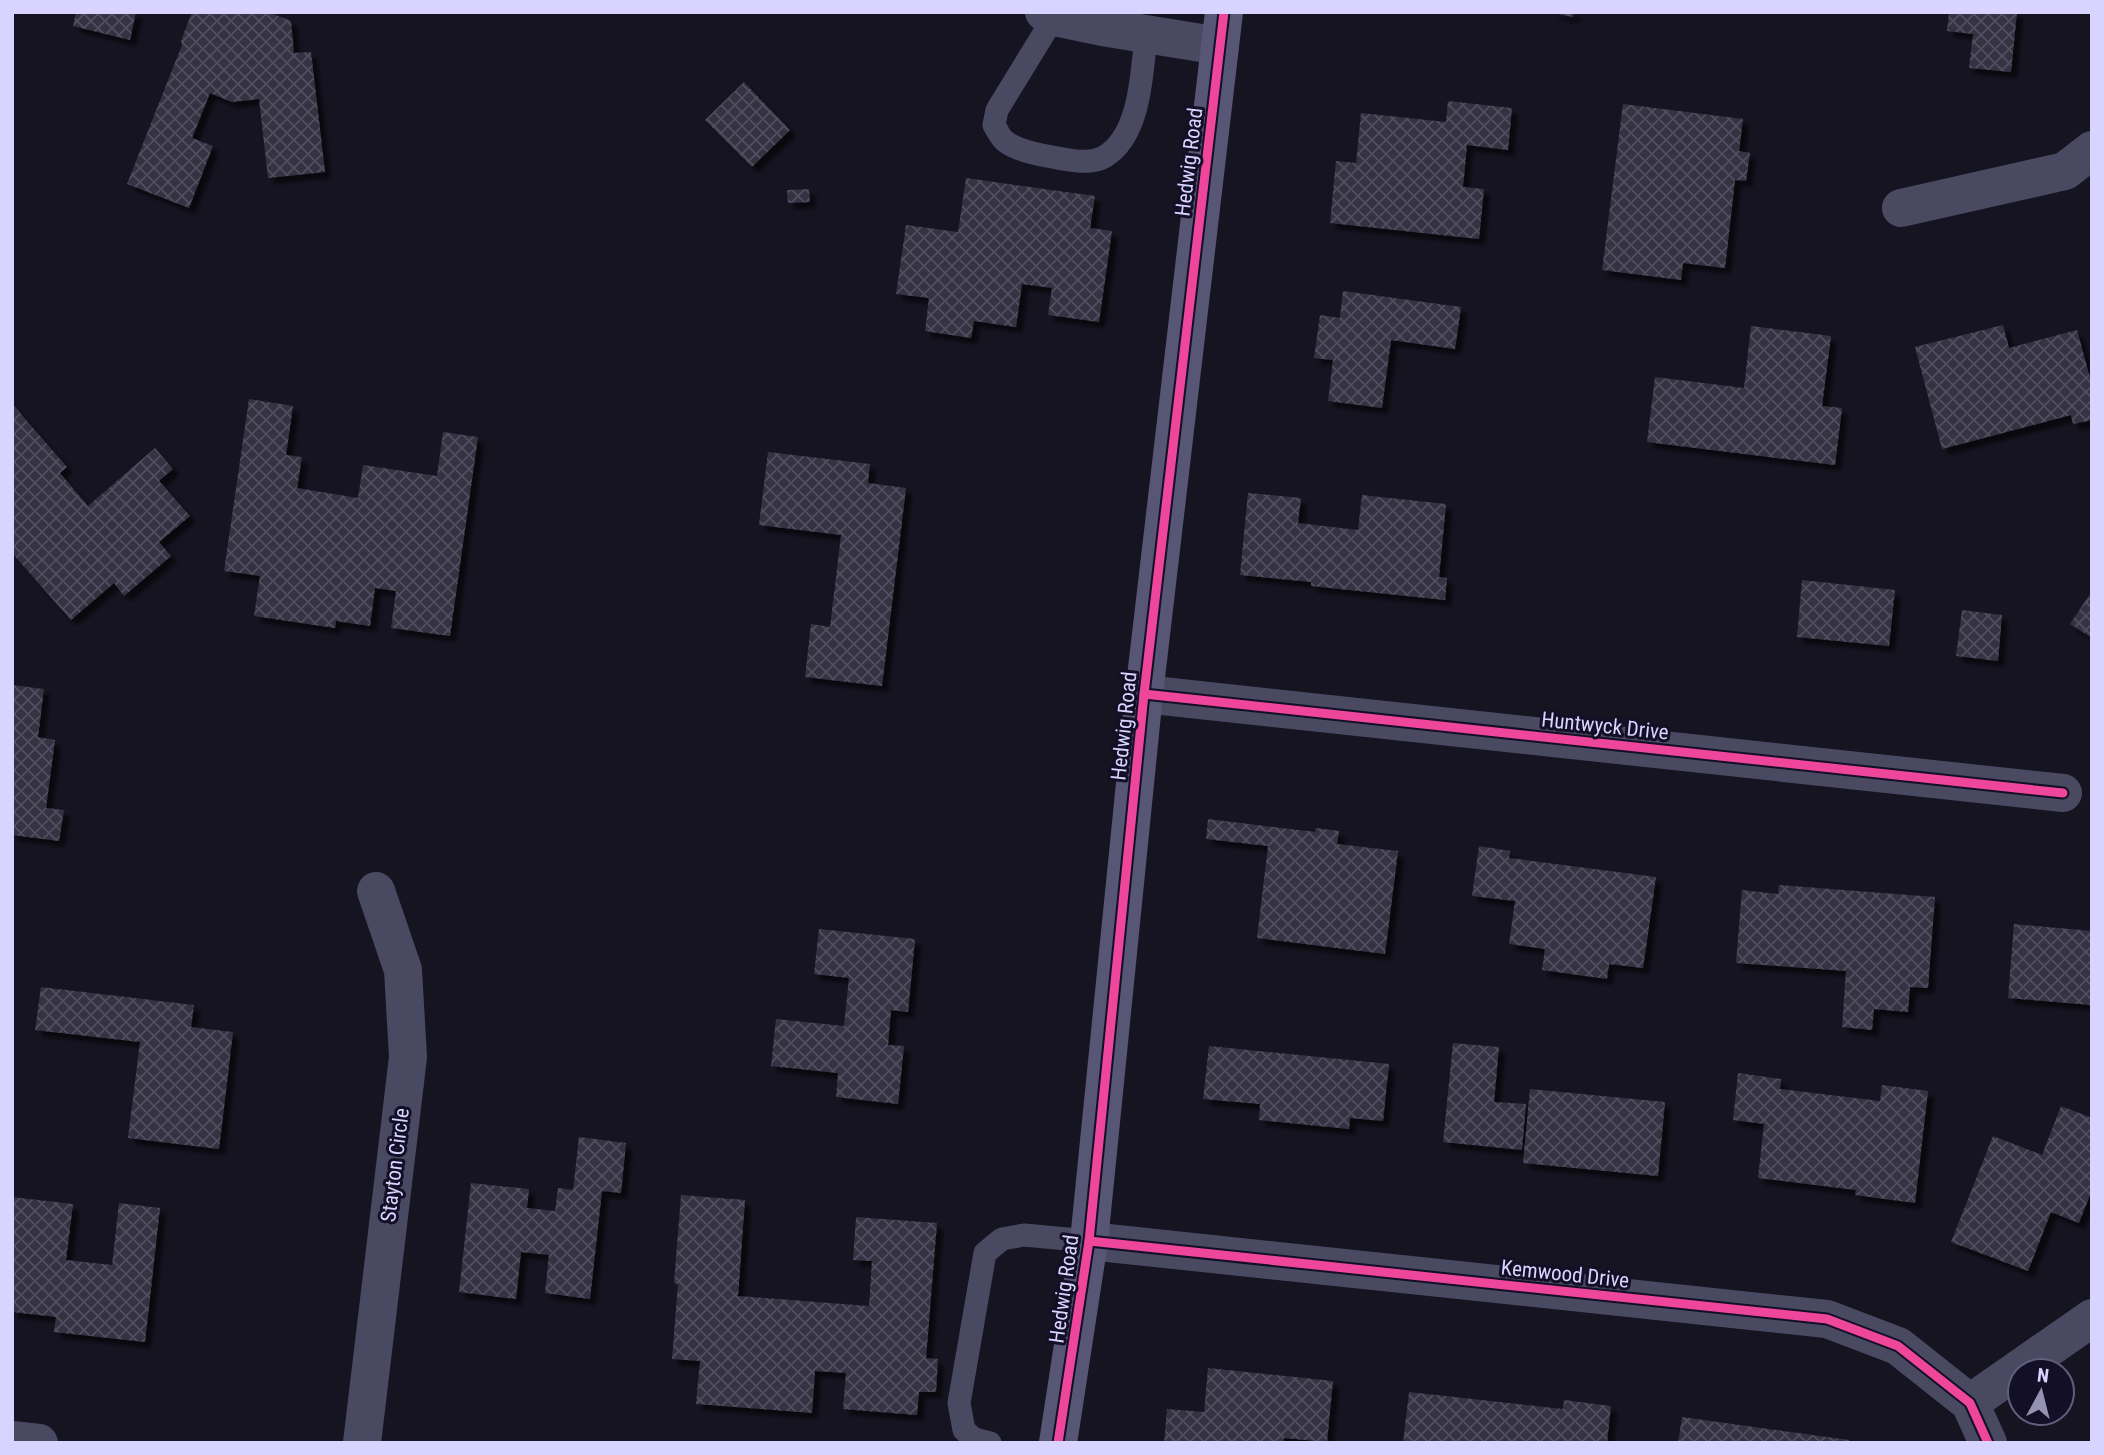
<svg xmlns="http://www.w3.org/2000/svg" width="2104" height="1455" font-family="'Roboto Condensed',sans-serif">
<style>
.building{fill:url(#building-cross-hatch);filter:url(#shadow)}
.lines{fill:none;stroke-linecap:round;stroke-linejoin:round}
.lane{stroke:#4a4962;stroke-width:23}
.street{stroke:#4a4962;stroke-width:38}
.secondary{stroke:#575674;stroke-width:38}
.cycleway-casing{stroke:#130f26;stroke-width:13}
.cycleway{stroke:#ed469a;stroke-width:9}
.labels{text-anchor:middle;stroke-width:6;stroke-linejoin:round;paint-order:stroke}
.street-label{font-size:21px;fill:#d9d4ff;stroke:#130f26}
</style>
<defs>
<pattern id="building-cross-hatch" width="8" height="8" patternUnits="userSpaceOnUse" patternTransform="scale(1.75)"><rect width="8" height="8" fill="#343243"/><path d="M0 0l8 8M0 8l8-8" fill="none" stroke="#514f5f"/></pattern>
<filter id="shadow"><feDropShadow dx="6" dy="6" stdDeviation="2" flood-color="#0009"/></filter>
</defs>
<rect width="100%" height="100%" fill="#161421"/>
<!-- building -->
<g class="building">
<polygon points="76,12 136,12 130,40 73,26"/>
<polygon points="192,12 239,12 245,14 268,12 291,21 294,53 311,52 325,172 268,178 259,99 232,102 210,93 192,138 213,146 189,208 127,184 182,45 181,41"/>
<polygon points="1547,12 1574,12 1573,17"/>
<polygon points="1949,12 2017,12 2011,72 1969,68 1973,34 1947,31"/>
<polygon points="744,82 790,130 752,167 705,120"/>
<polygon points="1448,101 1512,108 1508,150 1467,145 1463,187 1484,189 1479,239 1330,223 1336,161 1356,163 1361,113 1446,122"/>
<polygon points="1623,104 1743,119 1739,151 1750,153 1746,181 1735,180 1725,268 1683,263 1681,280 1602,270"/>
<polygon points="966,178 1095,196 1090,228 1112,231 1099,322 1048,315 1052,288 1022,284 1016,327 974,321 971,338 925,331 929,298 896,294 906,225 958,232"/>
<polygon points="809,189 810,202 788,203 787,190"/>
<polygon points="1343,291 1461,307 1455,349 1391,340 1382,408 1328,401 1333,360 1314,358 1320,315 1340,318"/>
<polygon points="2003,325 2009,348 2077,330 2092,385 2092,420 2073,424 2071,415 1942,449 1915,347"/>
<polygon points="1751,326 1831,336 1822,406 1842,408 1835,465 1647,442 1655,377 1744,388"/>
<polygon points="249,399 293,406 286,455 302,457 297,488 358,498 363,465 437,476 443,432 478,437 450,636 391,628 396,591 375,588 370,626 336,621 335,628 254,616 260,576 224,571"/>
<polygon points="14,406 67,467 60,473 88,506 155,448 173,469 159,481 190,516 159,542 171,556 124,596 114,583 71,620 12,553 12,408"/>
<polygon points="768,452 870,464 868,483 906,488 882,686 805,677 811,624 830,627 841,535 759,525"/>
<polygon points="1248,493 1301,498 1298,523 1358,530 1362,495 1446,504 1439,577 1447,578 1445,600 1311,586 1311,582 1240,575"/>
<polygon points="1802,580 1895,590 1889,646 1797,637"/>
<polygon points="2092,591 2092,638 2070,624"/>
<polygon points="1962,610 2002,615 1998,661 1956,656"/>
<polygon points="12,685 44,689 38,737 55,740 46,808 64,810 59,841 12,835"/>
<polygon points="1208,819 1315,832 1316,828 1339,831 1337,844 1398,851 1385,954 1257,938 1268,846 1206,839"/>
<polygon points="1479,846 1510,851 1509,858 1656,877 1643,968 1609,964 1607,979 1542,970 1545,949 1509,944 1515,901 1472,896"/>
<polygon points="1779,885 1935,897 1928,988 1910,987 1908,1012 1874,1009 1872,1030 1842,1027 1846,971 1736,963 1742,890 1778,894"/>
<polygon points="2014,924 2092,931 2092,1005 2008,998"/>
<polygon points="819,929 915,939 908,1012 891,1010 888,1045 904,1046 898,1104 836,1097 838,1073 771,1066 776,1019 844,1026 849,978 814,974"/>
<polygon points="41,987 194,1005 191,1027 233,1032 219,1149 128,1138 140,1042 35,1030"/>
<polygon points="1453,1043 1499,1047 1494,1102 1526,1104 1522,1150 1443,1142"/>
<polygon points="1209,1046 1389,1064 1383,1121 1350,1118 1349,1129 1259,1120 1260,1104 1203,1099"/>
<polygon points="1738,1073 1781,1079 1780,1089 1880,1101 1882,1085 1928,1091 1915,1203 1855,1195 1856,1190 1758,1178 1764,1124 1733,1120"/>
<polygon points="1530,1089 1665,1102 1658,1176 1523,1163"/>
<polygon points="2061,1106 2092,1118 2092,1190 2079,1223 2051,1212 2028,1271 1951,1242 1993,1136 2042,1155"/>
<polygon points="579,1137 626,1143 621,1193 602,1191 590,1299 545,1293 549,1255 521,1252 516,1299 459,1292 471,1183 529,1189 527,1208 555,1211 558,1188 573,1190"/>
<polygon points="681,1195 745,1200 738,1296 869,1306 872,1261 853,1260 856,1217 937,1223 926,1358 938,1359 936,1392 919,1392 917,1415 843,1409 846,1373 815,1371 812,1413 696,1404 700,1361 672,1359 678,1284 674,1283"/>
<polygon points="12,1197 73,1204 66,1260 112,1265 119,1203 160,1208 145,1342 54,1332 56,1317 12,1312"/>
<polygon points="1208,1368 1333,1381 1327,1442 1284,1438 1283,1443 1164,1443 1167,1409 1204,1412"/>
<polygon points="1409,1392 1563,1409 1564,1400 1611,1406 1607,1443 1403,1443"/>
<polygon points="1682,1417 1849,1440 1848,1443 1678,1443"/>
</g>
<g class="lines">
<!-- lane -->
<g class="lane">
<path d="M 1054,17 L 997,110 L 994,125 C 997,130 1001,139 1006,142 C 1019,151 1037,154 1052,157 C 1068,160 1089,165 1104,157 C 1141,136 1142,71 1146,34"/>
<polyline points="990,1443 974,1439 964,1430 959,1403 985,1253 1002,1239 1024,1235 1089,1241"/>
</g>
<!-- street -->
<g class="street">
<polyline points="1044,12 1054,17 1102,27 1220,46"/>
<polyline points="1901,208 2065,171 2092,150"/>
<polyline points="1144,694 2063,793"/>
<polyline points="1089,1241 1827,1319 1898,1346 1970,1403 1988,1443"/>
<polyline points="1970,1403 2092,1318"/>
<polyline points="12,1440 39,1443"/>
<polyline points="362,1443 408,1057 403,970 376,891"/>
</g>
<!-- secondary -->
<polyline class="secondary" points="1058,1443 1089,1241 1144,694 1224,12"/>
<defs>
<g id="cycleway">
<polyline points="1144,694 2063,793"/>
<polyline points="1089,1241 1827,1319 1898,1346 1970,1403 1988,1443"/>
<polyline points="1058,1443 1089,1241 1144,694 1224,12"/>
</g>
</defs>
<!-- cycleway casing -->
<use href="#cycleway" class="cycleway-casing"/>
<!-- cycleway -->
<use href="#cycleway" class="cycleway"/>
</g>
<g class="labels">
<!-- street labels -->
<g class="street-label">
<text transform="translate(1189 162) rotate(-83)" y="7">Hedwig Road</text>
<text transform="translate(1124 726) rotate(-84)" y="7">Hedwig Road</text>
<text transform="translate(1605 726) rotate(6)" y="7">Huntwyck Drive</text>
<text transform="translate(395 1165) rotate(-83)" y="7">Stayton Circle</text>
<text transform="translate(1565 1274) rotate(6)" y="7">Kemwood Drive</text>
<text transform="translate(1064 1289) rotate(-82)" y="7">Hedwig Road</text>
</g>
</g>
<!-- border -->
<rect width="2104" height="1455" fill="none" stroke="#d9d4ff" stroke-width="28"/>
<!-- north arrow -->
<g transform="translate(2041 1392) rotate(7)"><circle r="33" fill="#130f26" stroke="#625e7d" stroke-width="2"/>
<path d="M0-5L12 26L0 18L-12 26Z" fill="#9591b1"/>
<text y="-10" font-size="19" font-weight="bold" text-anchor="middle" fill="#d9d4ff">N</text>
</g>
</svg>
